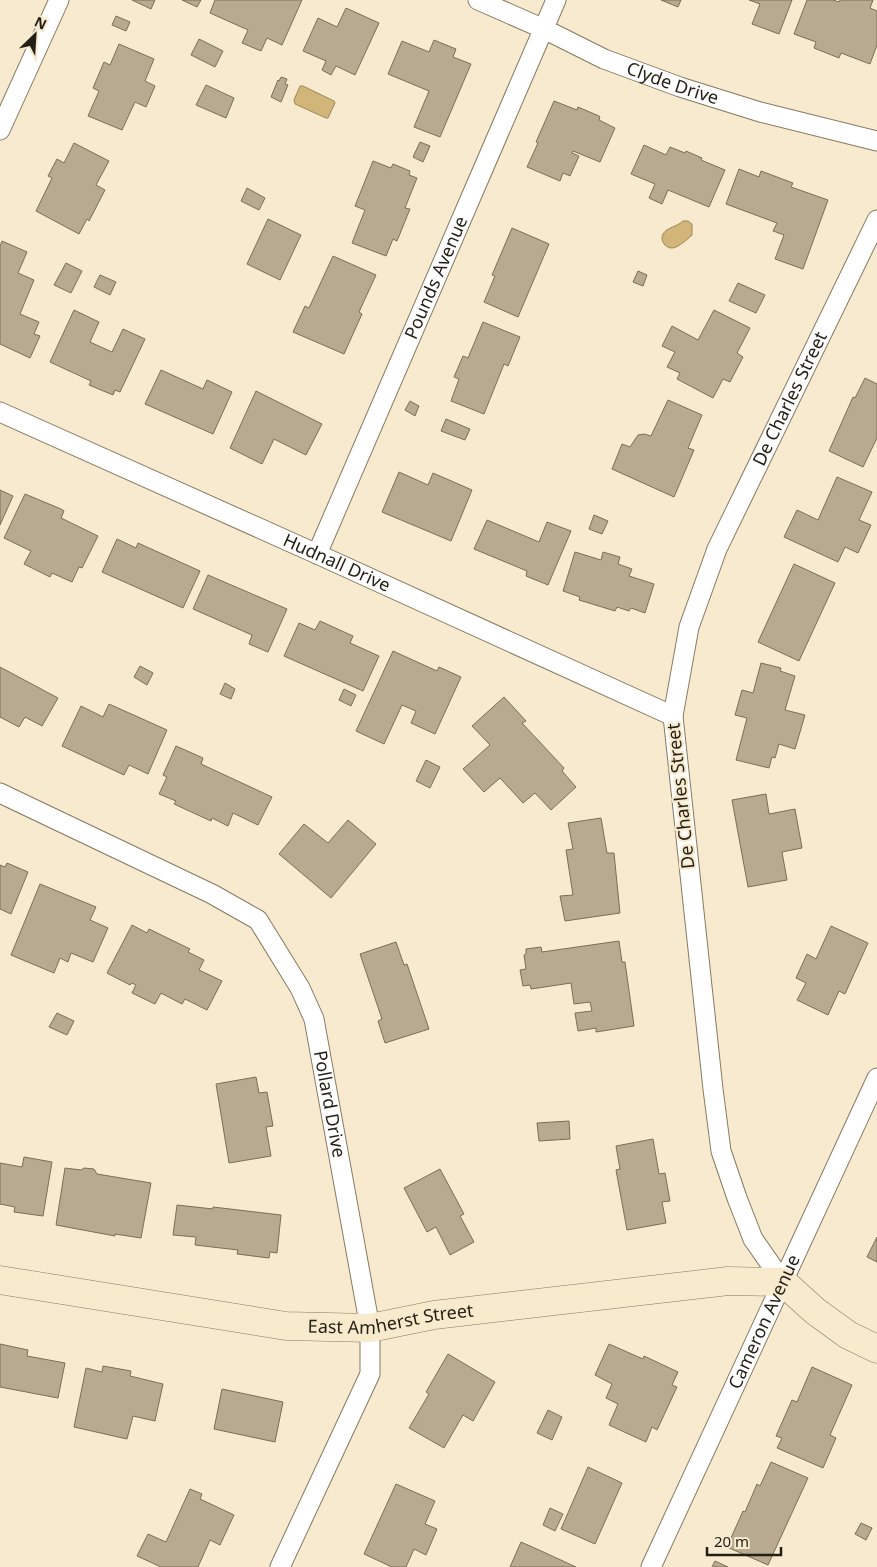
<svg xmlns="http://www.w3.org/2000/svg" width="877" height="1567" font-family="'Noto Sans',sans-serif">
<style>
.water{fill:#d1b579;stroke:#9d885b}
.building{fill:#b7aa91;stroke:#7a6e56}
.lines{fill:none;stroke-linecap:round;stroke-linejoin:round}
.street-casing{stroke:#857961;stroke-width:21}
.secondary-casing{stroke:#857961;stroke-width:29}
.street{stroke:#fff;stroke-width:19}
.secondary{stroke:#f8eacd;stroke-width:28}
.labels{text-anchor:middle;stroke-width:4.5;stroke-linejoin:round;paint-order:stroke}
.street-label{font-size:18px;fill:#231f15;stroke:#f7eacf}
</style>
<rect width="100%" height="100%" fill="#f7eacf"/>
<!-- water -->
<g class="water">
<polygon points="300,86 303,86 334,101 335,103 328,118 326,118 295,104 294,100"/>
<path d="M 683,221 L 688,221 L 692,224 L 692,235 C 687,240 682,244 676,247 C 668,251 659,242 663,234 C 667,227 677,227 683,221 Z"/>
</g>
<!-- building -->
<g class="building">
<polygon points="132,0 155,0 151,9"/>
<polygon points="182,0 201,0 197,7"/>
<polygon points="215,0 302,0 282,45 267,38 261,51 242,43 248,30 210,13"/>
<polygon points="661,0 681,0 678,7"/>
<polygon points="749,0 792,0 779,34 752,24 760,4"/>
<polygon points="807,0 833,0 839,2 840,0 873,0 870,8 877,11 877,45 870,64 841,53 839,58 814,48 816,42 794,34"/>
<polygon points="346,8 379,23 355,75 336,66 331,75 322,70 326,61 303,51 318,18 337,27"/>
<polygon points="116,16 130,22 126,31 112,25"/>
<polygon points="199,39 223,51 215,67 191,55"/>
<polygon points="434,40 456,49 453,57 471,64 440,137 414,127 429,91 388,74 402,41 429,52"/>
<polygon points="119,44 154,59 145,81 155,86 146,107 135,102 122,130 88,116 99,91 93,88 104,62 110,65"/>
<polygon points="281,77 287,79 285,84 288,85 281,102 271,97 278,80 279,81"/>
<polygon points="206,85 234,98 226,118 196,105"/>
<polygon points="554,101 577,110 578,107 599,116 600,117 599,120 615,128 600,162 573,151 572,153 579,156 570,176 563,173 560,181 527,167 538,143 536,142"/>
<polygon points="420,142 430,146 423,162 413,157"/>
<polygon points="74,143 109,161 96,185 105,190 89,221 87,219 79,234 36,211 52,178 48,176 57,159 64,163"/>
<polygon points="644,145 666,155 670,147 685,153 686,151 702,158 701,160 725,170 709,207 668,190 662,204 649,198 655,184 631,174"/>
<polygon points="373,161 391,168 393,164 410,171 409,175 417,178 405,208 410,209 397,241 393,239 386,256 352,243 365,210 355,206"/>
<polygon points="739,169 759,177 761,171 793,183 791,187 828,200 803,269 775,259 784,235 773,231 777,223 726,204"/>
<polygon points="247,188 265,198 259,210 241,201"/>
<polygon points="268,219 301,235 280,280 247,264"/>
<polygon points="512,228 549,244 518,317 484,302 495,276 492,275"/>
<polygon points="2,241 27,252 18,273 34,280 20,314 39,322 34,334 40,336 30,358 0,344 0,246"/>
<polygon points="333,256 376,275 359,312 362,314 344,354 293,332 305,306 309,308"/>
<polygon points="66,263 82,271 71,293 54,285"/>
<polygon points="638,271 647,275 643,286 633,282"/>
<polygon points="100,275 116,282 110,295 94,287"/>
<polygon points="738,283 765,295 756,313 729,301"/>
<polygon points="74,310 99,322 90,342 112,352 123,329 145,339 120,392 115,390 113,395 89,385 91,381 50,362"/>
<polygon points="714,310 750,328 737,353 743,357 730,382 723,379 713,398 677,379 680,373 667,367 675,352 662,346 672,326 698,340"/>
<polygon points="483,322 520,337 508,366 504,364 484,414 451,401 459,379 454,377 463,356 468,358"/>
<polygon points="161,370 203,389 207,380 232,392 213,434 145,404"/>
<polygon points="865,378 877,384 877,438 863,467 829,451 853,397 855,398"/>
<polygon points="256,391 322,424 306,455 274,439 262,464 230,448"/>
<polygon points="668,400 702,415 688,448 694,450 674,497 612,469 622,444 630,447 638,435 644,434 651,436"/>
<polygon points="410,401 419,406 415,416 405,410"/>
<polygon points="446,419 470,429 465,440 441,431"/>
<polygon points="399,472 428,485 433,473 472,490 451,541 382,512"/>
<polygon points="837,477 872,492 859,520 871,525 858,553 845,547 838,562 784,537 797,510 818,520"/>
<polygon points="0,490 13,496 0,525"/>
<polygon points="25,494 61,509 64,511 61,518 98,536 82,568 79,567 72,582 52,573 50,577 24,564 31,551 4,538"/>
<polygon points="594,515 608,521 602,534 589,529"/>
<polygon points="487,520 539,542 547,522 571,531 548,585 526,576 527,571 474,549"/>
<polygon points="117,539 136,548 138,543 200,571 183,608 102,572"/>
<polygon points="575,552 601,560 603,552 620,557 618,564 632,569 629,576 654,584 645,613 631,608 629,611 617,607 615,611 579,600 580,597 563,591"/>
<polygon points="794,564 835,583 799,661 758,642"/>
<polygon points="208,575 287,609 268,652 249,644 252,635 193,609"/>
<polygon points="320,621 353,636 350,643 379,656 363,691 284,656 299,623 315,630"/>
<polygon points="393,651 437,671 439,667 461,677 435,734 411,723 416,711 402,705 384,744 356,731"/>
<polygon points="761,663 781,668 780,671 795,676 785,710 805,715 795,749 779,744 775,758 772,757 769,768 736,760 747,718 735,715 742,690 753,693"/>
<polygon points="140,666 153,673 147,685 134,677"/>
<polygon points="0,667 58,698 42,726 25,717 19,727 0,717"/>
<polygon points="225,683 235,689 231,699 220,694"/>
<polygon points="344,689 356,695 351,706 339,700"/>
<polygon points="504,697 526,721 522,723 564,768 562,771 576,787 551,810 535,793 523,803 500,778 484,792 463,769 490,745 472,726"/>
<polygon points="109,704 167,730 148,774 129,765 124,775 62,746 81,706 103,717"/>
<polygon points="176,746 203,758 201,764 272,797 258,825 233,813 228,826 212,818 211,821 174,804 176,801 159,794 167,777 163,775"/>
<polygon points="426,760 440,767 430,788 416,781"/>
<polygon points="766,794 769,814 795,809 802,848 782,852 787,880 748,887 732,800"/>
<polygon points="601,818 607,853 614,853 620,913 565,921 560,896 573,895 566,850 573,849 568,823"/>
<polygon points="348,820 376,844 331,898 279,854 304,824 328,843"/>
<polygon points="7,863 28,872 11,914 0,909 0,865 5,867"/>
<polygon points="40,884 96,907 90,920 108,928 93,962 71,953 68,962 60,958 54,973 11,955"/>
<polygon points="132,925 147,933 149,929 190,949 188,952 204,960 199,970 222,981 207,1010 185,999 182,1004 161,993 155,1004 132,993 136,985 132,983 130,985 107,973"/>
<polygon points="831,926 868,943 845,994 839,991 828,1015 797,1000 806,983 796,978 807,954 816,959"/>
<polygon points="619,941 622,962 625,962 634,1026 596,1032 596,1028 578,1031 575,1013 592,1011 590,1002 574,1004 571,983 531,989 530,985 523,986 520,970 526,969 524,955 526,954 526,949 541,947 542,952"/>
<polygon points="396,942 404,965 407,964 429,1029 385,1043 378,1021 382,1019 360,954"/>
<polygon points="57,1013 74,1021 67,1035 49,1027"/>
<polygon points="256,1077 259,1093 267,1092 273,1126 266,1127 271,1156 229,1163 216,1084"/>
<polygon points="569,1121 570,1139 539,1141 537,1123"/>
<polygon points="653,1139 659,1174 665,1173 670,1201 662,1202 666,1223 627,1230 616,1170 620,1169 616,1146"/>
<polygon points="24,1157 52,1162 43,1216 14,1212 15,1207 0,1204 0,1163 22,1167"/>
<polygon points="65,1168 81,1170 84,1168 94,1169 97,1174 151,1183 141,1238 115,1234 115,1236 56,1225"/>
<polygon points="440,1169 464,1214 460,1216 474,1242 450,1255 436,1227 427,1232 404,1188"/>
<polygon points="177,1205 213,1209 213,1207 281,1215 277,1253 270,1252 269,1258 237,1254 238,1250 195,1245 196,1237 173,1235"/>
<polygon points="877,1237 877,1262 867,1257"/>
<polygon points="0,1344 28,1350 27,1356 65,1363 58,1398 0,1387"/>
<polygon points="609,1344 643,1359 644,1356 678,1372 672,1385 677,1387 657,1430 652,1427 646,1442 609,1425 618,1404 606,1398 612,1384 595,1375"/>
<polygon points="448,1354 495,1382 473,1421 463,1415 444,1448 409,1428 429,1394 426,1392"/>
<polygon points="103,1366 131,1371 130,1376 163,1384 155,1421 133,1416 127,1439 74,1427 86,1368 102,1372"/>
<polygon points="812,1367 852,1385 830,1435 836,1438 823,1468 777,1448 782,1438 776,1436 792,1400 797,1402"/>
<polygon points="222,1389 283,1402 275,1442 214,1429"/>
<polygon points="548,1410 562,1417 552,1440 537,1433"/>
<polygon points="771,1462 808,1478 768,1565 727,1547 743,1511 745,1512 757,1484 760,1486"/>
<polygon points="588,1467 622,1483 595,1544 561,1529"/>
<polygon points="396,1484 435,1501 425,1524 437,1529 426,1555 414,1549 406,1567 392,1567 364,1554"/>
<polygon points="190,1489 202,1494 200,1499 234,1515 220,1545 210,1540 198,1567 161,1567 137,1556 148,1534 166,1542"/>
<polygon points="550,1508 563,1514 555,1531 543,1525"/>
<polygon points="861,1523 872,1528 866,1540 855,1534"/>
<polygon points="521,1542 539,1550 576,1567 510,1567"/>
<polygon points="715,1561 728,1567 712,1567"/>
</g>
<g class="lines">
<defs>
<g id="street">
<path id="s1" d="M 478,0 L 544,29 L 604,59 L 680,87 L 760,112 L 877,141"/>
<polyline points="0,130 59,0"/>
<path id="s2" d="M 0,412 L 317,554 L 673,716"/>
<path id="s3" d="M 317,554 L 556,0"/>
<path id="s4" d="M 0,793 L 212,894 L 258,920 L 300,988 L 314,1019 L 370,1328 L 370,1374 L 280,1567"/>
<path id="s5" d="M 783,1282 L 753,1239 L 737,1198 L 721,1151 L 713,1089 L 673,716 L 689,627 L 717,549 L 877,220"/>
<path id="s6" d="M 651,1567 L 877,1078"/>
</g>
<g id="secondary">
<path id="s7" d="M 0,1280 L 286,1326 L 370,1328 L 434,1315 L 728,1281 L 783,1282 L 815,1311 L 848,1335 L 877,1349"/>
</g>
</defs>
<!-- street casing -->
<use href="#street" class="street-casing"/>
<!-- secondary casing -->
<use href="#secondary" class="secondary-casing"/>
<!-- street -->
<use href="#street" class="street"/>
<!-- secondary -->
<use href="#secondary" class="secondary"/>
</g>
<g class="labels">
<!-- street labels -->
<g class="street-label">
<text dy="6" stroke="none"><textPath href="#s1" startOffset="212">Clyde Drive</textPath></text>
<text dy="6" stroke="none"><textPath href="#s3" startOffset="301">Pounds Avenue</textPath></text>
<text dy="6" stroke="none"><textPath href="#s5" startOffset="924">De Charles Street</textPath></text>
<text dy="6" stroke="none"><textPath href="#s2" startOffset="369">Hudnall Drive</textPath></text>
<text transform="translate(681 796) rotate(-96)" y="6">De Charles Street</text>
<text dy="6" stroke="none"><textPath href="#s4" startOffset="488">Pollard Drive</textPath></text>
<text dy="6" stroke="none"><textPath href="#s7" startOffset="395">East Amherst Street</textPath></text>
<text dy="6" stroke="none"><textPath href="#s6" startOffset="270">Cameron Avenue</textPath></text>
</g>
</g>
<!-- north arrow -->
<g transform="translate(35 35) rotate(25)" stroke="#f7eacf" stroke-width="4" paint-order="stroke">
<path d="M0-4L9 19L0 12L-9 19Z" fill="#231f15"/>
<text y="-8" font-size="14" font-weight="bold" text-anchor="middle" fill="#231f15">N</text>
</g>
<!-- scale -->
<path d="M707 1547v8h74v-8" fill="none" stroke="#231f15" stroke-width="2.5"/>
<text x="714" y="1547" font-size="15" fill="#231f15" stroke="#f7eacf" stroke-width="4" paint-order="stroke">20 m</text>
</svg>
